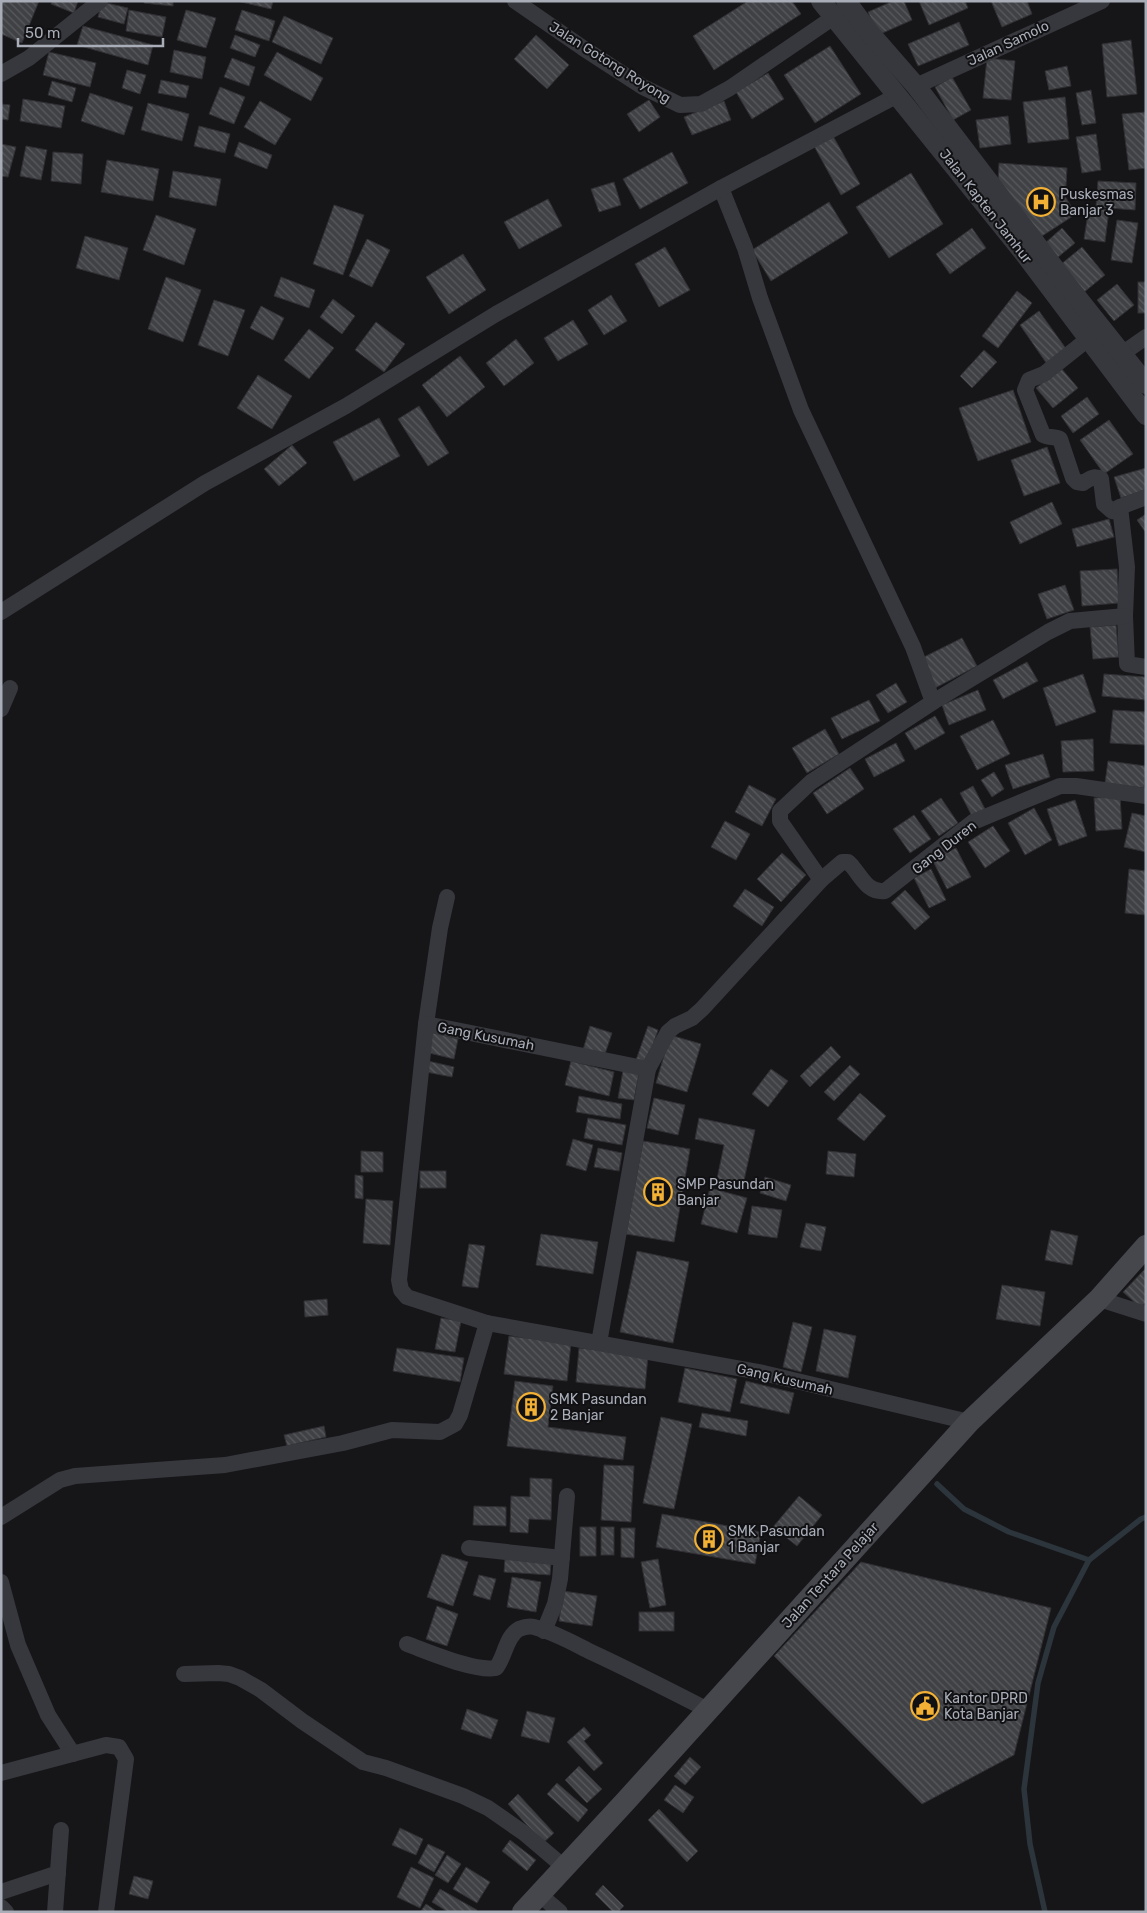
<svg xmlns="http://www.w3.org/2000/svg" width="1147" height="1913" font-family="Rubik,sans-serif">
<style>
.lines{fill:none;stroke-linecap:round;stroke-linejoin:round}
.stream{stroke:#2c353c;stroke-width:5.5}
.building{fill:url(#building-back-hatch);stroke:#303034}
.minor{stroke:#37383d;stroke-width:16}
.tertiary{stroke:#37383d;stroke-width:20}
.secondary{stroke:#45474d;stroke-width:22}
.labels{text-anchor:middle;stroke-width:4;stroke-linejoin:round;paint-order:stroke}
.street-label{font-size:14px;fill:#a8adb8;stroke:#111113}
.poi-label{font-size:14px;fill:#a8adb8;stroke:#111113;text-anchor:start}
</style>
<defs>
<pattern id="building-back-hatch" width="6" height="6" patternUnits="userSpaceOnUse" patternTransform="scale(1.25)"><rect width="6" height="6" fill="#404145"/><path d="M-1 5l2 2M0 0l6 6M5-1l2 2" fill="none" stroke="#595a5e"/></pattern>
</defs>
<rect width="100%" height="100%" fill="#161618"/>
<g class="lines">
<!-- stream -->
<g class="stream">
<polyline points="937,1484 964,1509 1009,1532 1089,1560"/>
<polyline points="1045,1912 1030,1844 1024,1789 1038,1683 1054,1627 1089,1560 1141,1519 1146,1517"/>
</g>
</g>
<!-- building -->
<g class="building">
<polygon points="1,1 39,1 22,43 1,34"/>
<polygon points="52,1 78,1 74,13 51,4"/>
<polygon points="144,1 173,1 173,6 144,3"/>
<polygon points="237,1 273,1 271,9"/>
<polygon points="748,1 792,1 801,14 714,70 693,36"/>
<polygon points="893,1 904,1 912,20 878,35 868,12"/>
<polygon points="919,1 965,1 968,8 929,25"/>
<polygon points="991,1 1027,1 1032,14 1002,27"/>
<polygon points="102,2 128,8 124,24 98,17"/>
<polygon points="129,10 166,17 162,37 126,31"/>
<polygon points="186,10 216,18 206,48 177,40"/>
<polygon points="242,10 275,21 269,41 235,30"/>
<polygon points="284,16 333,38 321,64 272,42"/>
<polygon points="959,22 969,45 918,66 908,44"/>
<polygon points="83,26 153,45 148,65 77,45"/>
<polygon points="235,35 260,45 255,57 230,48"/>
<polygon points="536,35 569,65 547,89 514,59"/>
<polygon points="1131,40 1137,94 1107,97 1102,44"/>
<polygon points="830,46 861,94 815,123 784,75"/>
<polygon points="174,50 206,57 202,79 170,72"/>
<polygon points="49,52 96,63 90,87 43,75"/>
<polygon points="277,52 323,78 311,101 264,75"/>
<polygon points="232,58 255,67 249,86 224,77"/>
<polygon points="987,58 1015,61 1011,100 983,98"/>
<polygon points="1067,66 1071,86 1049,90 1045,71"/>
<polygon points="127,70 146,75 140,94 122,88"/>
<polygon points="768,73 784,99 752,119 736,92"/>
<polygon points="952,77 971,110 953,120 935,87"/>
<polygon points="161,80 189,86 186,98 158,93"/>
<polygon points="52,81 76,88 72,102 48,95"/>
<polygon points="220,87 245,97 234,124 209,114"/>
<polygon points="1091,90 1096,123 1082,125 1076,93"/>
<polygon points="90,93 133,107 124,135 81,121"/>
<polygon points="1065,97 1069,139 1028,143 1023,102"/>
<polygon points="23,99 65,106 61,128 20,121"/>
<polygon points="649,100 660,117 639,132 627,114"/>
<polygon points="260,101 291,119 275,145 244,127"/>
<polygon points="724,101 731,120 692,135 684,117"/>
<polygon points="148,103 189,114 182,141 141,130"/>
<polygon points="1,104 10,105 8,120 1,119"/>
<polygon points="1146,112 1146,168 1129,170 1122,114"/>
<polygon points="1008,116 1011,144 980,148 976,120"/>
<polygon points="199,126 230,134 225,153 194,146"/>
<polygon points="1096,134 1101,170 1082,173 1076,137"/>
<polygon points="833,136 860,184 841,195 814,146"/>
<polygon points="239,142 272,155 267,169 234,156"/>
<polygon points="1,144 16,147 8,177 1,176"/>
<polygon points="26,146 47,150 41,180 20,176"/>
<polygon points="53,152 83,154 81,184 51,181"/>
<polygon points="672,152 688,183 640,209 623,179"/>
<polygon points="107,160 159,169 153,201 101,192"/>
<polygon points="999,163 1067,168 1066,186 1061,190 1076,214 1039,238 998,181"/>
<polygon points="173,171 221,179 216,206 169,197"/>
<polygon points="911,173 943,224 889,258 856,207"/>
<polygon points="1098,181 1136,183 1135,210 1096,207"/>
<polygon points="614,182 621,205 599,212 591,189"/>
<polygon points="548,199 562,226 519,249 504,222"/>
<polygon points="829,202 848,233 771,281 752,250"/>
<polygon points="334,205 364,215 343,275 313,264"/>
<polygon points="1089,207 1109,210 1105,242 1084,239"/>
<polygon points="156,215 196,229 184,265 143,250"/>
<polygon points="1117,220 1138,223 1132,263 1111,260"/>
<polygon points="972,228 986,248 950,274 936,254"/>
<polygon points="1062,228 1075,243 1057,258 1044,244"/>
<polygon points="85,236 128,248 119,280 76,268"/>
<polygon points="367,239 390,250 372,287 349,276"/>
<polygon points="665,247 690,290 659,307 635,264"/>
<polygon points="1082,247 1105,275 1083,293 1060,265"/>
<polygon points="463,254 486,290 449,314 426,277"/>
<polygon points="166,277 201,290 183,342 148,329"/>
<polygon points="281,277 315,290 309,308 274,296"/>
<rect x="1138" y="282" width="8" height="31"/>
<polygon points="1117,284 1134,305 1114,321 1097,300"/>
<polygon points="1017,291 1032,303 998,348 982,336"/>
<polygon points="611,295 627,321 604,335 588,310"/>
<polygon points="333,299 355,316 342,334 320,317"/>
<polygon points="214,300 245,310 228,356 198,345"/>
<polygon points="261,306 284,318 273,340 250,328"/>
<polygon points="1039,311 1067,350 1047,364 1020,325"/>
<polygon points="573,320 588,344 558,361 544,338"/>
<polygon points="376,322 405,344 384,372 355,350"/>
<polygon points="309,329 334,348 309,379 284,360"/>
<polygon points="516,339 534,363 504,386 486,363"/>
<polygon points="984,350 997,362 972,388 960,376"/>
<polygon points="460,356 485,387 447,417 422,385"/>
<polygon points="1061,368 1078,388 1053,408 1036,388"/>
<polygon points="258,375 292,396 272,429 237,408"/>
<polygon points="1013,390 1031,442 978,461 959,408"/>
<polygon points="1087,397 1099,414 1073,433 1061,416"/>
<polygon points="419,406 449,453 428,466 398,419"/>
<polygon points="379,418 400,456 354,481 333,442"/>
<polygon points="1109,420 1133,454 1104,474 1080,440"/>
<polygon points="292,445 307,463 279,486 264,469"/>
<polygon points="1047,447 1060,483 1024,496 1011,460"/>
<polygon points="1146,468 1146,490 1121,498 1114,477"/>
<polygon points="1052,502 1062,524 1020,544 1010,522"/>
<polygon points="1146,514 1146,533 1137,520"/>
<polygon points="1109,519 1114,537 1077,547 1072,529"/>
<polygon points="1117,569 1119,603 1082,606 1080,571"/>
<polygon points="1065,585 1074,610 1047,619 1038,594"/>
<polygon points="1116,625 1119,657 1093,659 1090,627"/>
<polygon points="962,638 977,666 935,688 920,659"/>
<polygon points="1027,662 1038,681 1003,699 993,680"/>
<polygon points="1083,674 1096,712 1056,726 1043,688"/>
<polygon points="1104,674 1146,677 1146,700 1102,696"/>
<polygon points="896,683 907,702 888,713 876,695"/>
<polygon points="978,690 986,710 949,725 942,705"/>
<polygon points="869,700 880,721 842,739 831,718"/>
<polygon points="1113,710 1146,712 1146,745 1110,743"/>
<polygon points="935,716 945,733 915,750 905,733"/>
<polygon points="993,720 1010,754 977,770 960,736"/>
<polygon points="825,729 839,754 807,773 792,748"/>
<polygon points="1093,739 1094,771 1063,772 1061,741"/>
<polygon points="896,743 905,761 874,777 865,759"/>
<polygon points="1043,754 1050,777 1013,789 1005,765"/>
<polygon points="1108,761 1146,766 1144,788 1105,783"/>
<polygon points="850,768 864,789 827,814 813,793"/>
<polygon points="994,772 1004,789 992,797 981,780"/>
<polygon points="749,785 776,799 762,826 735,812"/>
<polygon points="973,786 985,809 972,816 960,793"/>
<polygon points="1120,796 1122,829 1096,831 1094,798"/>
<polygon points="941,798 958,823 939,836 921,811"/>
<polygon points="1075,800 1087,836 1059,846 1047,809"/>
<polygon points="1034,808 1052,840 1025,855 1008,823"/>
<polygon points="1132,813 1146,816 1146,852 1124,847"/>
<polygon points="914,815 931,839 910,853 893,829"/>
<polygon points="725,821 750,834 736,860 711,847"/>
<polygon points="993,826 1010,851 985,868 968,842"/>
<polygon points="956,848 971,877 947,889 932,859"/>
<polygon points="782,853 806,875 781,902 757,879"/>
<polygon points="931,869 946,900 929,908 914,878"/>
<polygon points="1129,869 1146,871 1146,915 1125,913"/>
<polygon points="745,889 774,907 762,926 733,906"/>
<polygon points="905,890 930,917 915,930 891,903"/>
<polygon points="590,1026 612,1033 604,1057 583,1050"/>
<polygon points="648,1026 658,1030 647,1063 636,1060"/>
<polygon points="430,1032 458,1039 454,1059 425,1052"/>
<polygon points="670,1035 701,1044 687,1092 656,1083"/>
<polygon points="831,1046 841,1057 810,1087 800,1076"/>
<polygon points="428,1061 454,1067 452,1077 426,1072"/>
<polygon points="571,1061 614,1072 609,1096 565,1085"/>
<polygon points="850,1065 860,1074 834,1101 824,1092"/>
<polygon points="771,1069 788,1081 768,1107 752,1094"/>
<polygon points="623,1071 639,1074 634,1100 618,1098"/>
<polygon points="860,1093 886,1116 864,1141 837,1119"/>
<polygon points="579,1096 622,1104 620,1119 576,1112"/>
<polygon points="654,1098 685,1105 678,1135 647,1128"/>
<polygon points="588,1118 626,1125 622,1145 584,1138"/>
<polygon points="699,1118 755,1130 743,1185 717,1179 724,1145 695,1139"/>
<polygon points="573,1139 593,1145 586,1171 566,1165"/>
<polygon points="643,1141 690,1149 674,1242 626,1234"/>
<polygon points="598,1148 622,1153 619,1171 594,1167"/>
<polygon points="361,1151 383,1152 383,1172 361,1172"/>
<polygon points="828,1151 856,1154 854,1177 826,1174"/>
<rect x="420" y="1171" width="26" height="17"/>
<polygon points="355,1175 363,1176 363,1199 355,1198"/>
<polygon points="765,1177 791,1185 786,1201 760,1193"/>
<polygon points="710,1188 747,1198 737,1233 701,1224"/>
<polygon points="366,1199 393,1201 390,1245 363,1243"/>
<polygon points="752,1206 782,1210 777,1238 748,1234"/>
<polygon points="806,1223 826,1227 821,1251 800,1247"/>
<polygon points="1051,1230 1078,1236 1072,1265 1045,1260"/>
<polygon points="541,1234 598,1242 593,1274 536,1265"/>
<polygon points="469,1244 485,1246 478,1288 462,1286"/>
<polygon points="637,1251 689,1262 673,1343 620,1332"/>
<polygon points="1146,1268 1146,1302 1141,1308 1123,1292"/>
<polygon points="1002,1285 1045,1292 1040,1326 996,1319"/>
<polygon points="327,1299 328,1315 305,1317 304,1301"/>
<polygon points="441,1318 461,1321 455,1352 435,1349"/>
<polygon points="793,1322 812,1327 801,1372 783,1367"/>
<polygon points="824,1329 856,1336 848,1378 816,1371"/>
<polygon points="509,1336 571,1343 567,1381 504,1374"/>
<polygon points="397,1348 464,1358 460,1382 393,1371"/>
<polygon points="579,1348 648,1355 645,1389 576,1382"/>
<polygon points="685,1368 737,1379 730,1412 678,1402"/>
<polygon points="515,1381 553,1386 548,1427 626,1437 623,1460 507,1446"/>
<polygon points="746,1381 794,1393 789,1414 740,1403"/>
<polygon points="702,1413 748,1421 746,1436 699,1427"/>
<polygon points="661,1417 692,1424 674,1509 643,1503"/>
<polygon points="324,1426 326,1437 287,1446 284,1435"/>
<polygon points="604,1465 634,1466 631,1522 601,1520"/>
<polygon points="530,1478 552,1479 551,1520 529,1519 528,1533 510,1532 511,1496 530,1497"/>
<polygon points="799,1496 822,1515 797,1546 773,1527"/>
<polygon points="474,1506 506,1507 506,1526 473,1525"/>
<polygon points="662,1514 761,1532 755,1564 656,1547"/>
<rect x="580" y="1527" width="16" height="29"/>
<rect x="601" y="1527" width="13" height="28"/>
<polygon points="621,1528 635,1528 634,1558 621,1557"/>
<polygon points="442,1554 468,1562 453,1606 427,1597"/>
<polygon points="505,1559 551,1562 550,1575 504,1572"/>
<polygon points="658,1559 666,1605 650,1608 641,1562"/>
<polygon points="861,1562 1051,1608 1014,1755 922,1804 774,1656"/>
<polygon points="479,1575 496,1579 490,1600 473,1595"/>
<polygon points="512,1577 541,1582 536,1612 507,1607"/>
<polygon points="563,1591 597,1596 592,1626 559,1621"/>
<polygon points="437,1606 458,1614 447,1646 426,1639"/>
<rect x="639" y="1612" width="35" height="19"/>
<polygon points="467,1709 498,1720 491,1739 461,1729"/>
<polygon points="527,1711 555,1718 549,1743 521,1736"/>
<polygon points="584,1727 591,1735 584,1741 603,1763 594,1771 567,1742"/>
<polygon points="690,1757 701,1767 685,1785 674,1776"/>
<polygon points="579,1766 602,1789 587,1803 565,1780"/>
<polygon points="557,1783 588,1810 578,1822 547,1794"/>
<polygon points="675,1785 694,1797 683,1813 664,1800"/>
<polygon points="518,1794 554,1833 543,1843 508,1804"/>
<polygon points="659,1809 698,1851 687,1862 648,1820"/>
<polygon points="400,1828 423,1839 416,1855 392,1845"/>
<polygon points="510,1840 536,1860 527,1871 502,1851"/>
<polygon points="428,1844 445,1852 434,1872 418,1863"/>
<polygon points="447,1855 461,1864 448,1883 435,1875"/>
<polygon points="411,1867 434,1878 420,1908 397,1897"/>
<polygon points="466,1867 490,1882 477,1903 453,1889"/>
<polygon points="134,1876 153,1881 148,1899 129,1894"/>
<polygon points="603,1885 624,1906 618,1912 613,1912 595,1894"/>
<polygon points="440,1889 477,1910 476,1912 448,1912 432,1902"/>
<polygon points="426,1904 438,1912 420,1912"/>
</g>
<g class="lines">
<!-- minor -->
<g class="minor">
<polyline points="515,1 583,48 643,87 680,105 701,104 730,88 834,17"/>
<polyline points="1,74 29,58 100,1"/>
<polyline points="916,86 1102,1"/>
<polyline points="721,188 745,248 760,298 801,410 913,647 933,702"/>
<path d="M 1088,339 L 1044,374 L 1029,380 L 1025,390 L 1043,435 C 1048,438 1054,436 1060,439 L 1073,478 L 1077,482 L 1083,483 C 1089,479 1094,475 1101,479 L 1104,504 L 1112,511 L 1120,507 L 1127,567 L 1125,616 L 1127,664 L 1146,667"/>
<polyline points="1113,360 1146,337"/>
<polyline points="1120,507 1146,497"/>
<polyline points="1,612 205,483 346,406 496,314 721,188 898,95"/>
<polyline points="1,709 10,688"/>
<polyline points="821,880 780,821 780,811 811,782 933,702 1048,632 1070,621 1125,616"/>
<polyline points="426,1024 440,928 447,897"/>
<path d="M 648,1069 L 668,1032 L 675,1026 L 692,1018 L 702,1009 L 821,880 L 842,862 L 848,862 L 852,866 C 862,878 868,893 885,891 L 973,822 L 1060,786 L 1076,786 L 1146,796"/>
<polyline points="1099,1299 1146,1314"/>
<polyline points="599,1343 648,1069 426,1024 399,1280 401,1290 407,1297 487,1323 759,1372 969,1422"/>
<polyline points="1,1517 60,1480 75,1476 225,1465 343,1443 392,1430 440,1432 455,1424 460,1415 487,1323"/>
<polyline points="469,1548 562,1558"/>
<polyline points="1,1582 18,1645 48,1715 73,1754"/>
<polyline points="544,1631 555,1604 560,1579 567,1496"/>
<path d="M 407,1644 C 429,1652 475,1672 496,1668 C 505,1657 506,1636 519,1629 C 524,1627 530,1626 534,1627 C 554,1632 573,1643 591,1652 C 630,1670 669,1690 708,1710"/>
<polyline points="184,1674 218,1673 229,1674 240,1678 261,1690 302,1721 363,1762 386,1768 463,1796 488,1808 524,1833 564,1867"/>
<polyline points="1,1773 106,1745 119,1747 126,1759 106,1912"/>
<polyline points="1,1892 58,1873"/>
<polyline points="539,1894 560,1912"/>
<polyline points="1,1907 6,1912"/>
<polyline points="55,1912 61,1830"/>
</g>
<!-- tertiary -->
<g class="tertiary">
<polyline points="821,1 1024,253 1146,415"/>
<polyline points="846,1 869,32 916,86 1068,286 1146,384"/>
</g>
<!-- secondary -->
<polyline class="secondary" points="523,1912 624,1803 969,1422 1099,1299 1146,1246"/>
</g>
<!-- icons -->
<defs>
<symbol id="hospital-ring" viewBox="-11 -11 22 22"><circle r="9.5" fill="#111113" stroke="#f2b134" stroke-width="1.5"/><path d="M-5-5h3v3.5h4V-5h3V5h-3V1.5h-4V5h-3Z" fill="#f2b134"/></symbol>
<symbol id="building-ring" viewBox="-11 -11 22 22"><circle r="9.5" fill="#111113" stroke="#f2b134" stroke-width="1.5"/><path d="M-4-6H4V6H1V3H-1V6H-4ZM-2.5-4.3h1.7v1.8h-1.7ZM.8-4.3h1.7v1.8H.8ZM-2.5-1h1.7V.8h-1.7ZM.8-1h1.7V.8H.8Z" fill="#f2b134"/></symbol>
<symbol id="civic-ring" viewBox="-11 -11 22 22"><circle r="9.5" fill="#111113" stroke="#f2b134" stroke-width="1.5"/><path d="M-.6-6.5H3V-4.5H.6V-3L4-1V1h2V6H-6V1h2V-1L-.6-3ZM-1.2 2.5V6h2.4V2.5Z" fill="#f2b134"/></symbol>
</defs>
<g fill-rule="evenodd">
<use href="#hospital-ring" x="1025" y="186" width="32" height="32"/>
<use href="#building-ring" x="642" y="1176" width="32" height="32"/>
<use href="#building-ring" x="515" y="1391" width="32" height="32"/>
<use href="#building-ring" x="693" y="1523" width="32" height="32"/>
<use href="#civic-ring" x="909" y="1690" width="32" height="32"/>
</g>
<g class="labels">
<!-- street labels -->
<g class="street-label">
<text transform="translate(1008 43) rotate(-25)" y="5">Jalan Samolo</text>
<text transform="translate(610 62) rotate(32)" y="5">Jalan Gotong Royong</text>
<text transform="translate(986 206) rotate(52)" y="5">Jalan Kapten Jamhur</text>
<text transform="translate(944 847) rotate(-38)" y="5">Gang Duren</text>
<text transform="translate(486 1036) rotate(11)" y="5">Gang Kusumah</text>
<text transform="translate(785 1379) rotate(13)" y="5">Gang Kusumah</text>
<text transform="translate(830 1575) rotate(-48)" y="5">Jalan Tentara Pelajar</text>
</g>
<!-- poi labels -->
<g class="poi-label">
<text x="1060" y="199">Puskesmas<tspan x="1060" dy="16">Banjar 3</tspan></text>
<text x="677" y="1189">SMP Pasundan<tspan x="677" dy="16">Banjar</tspan></text>
<text x="550" y="1404">SMK Pasundan<tspan x="550" dy="16">2 Banjar</tspan></text>
<text x="728" y="1536">SMK Pasundan<tspan x="728" dy="16">1 Banjar</tspan></text>
<text x="944" y="1703">Kantor DPRD<tspan x="944" dy="16">Kota Banjar</tspan></text>
</g>
</g>
<!-- border -->
<rect width="1147" height="1913" fill="none" stroke="#a8adb8" stroke-width="5"/>
<!-- scale -->
<path d="M18 38v8h145v-8" fill="none" stroke="#a8adb8" stroke-width="2.5"/>
<text x="25" y="38" font-size="15" fill="#a8adb8" stroke="#111113" stroke-width="4" paint-order="stroke">50 m</text>
</svg>
